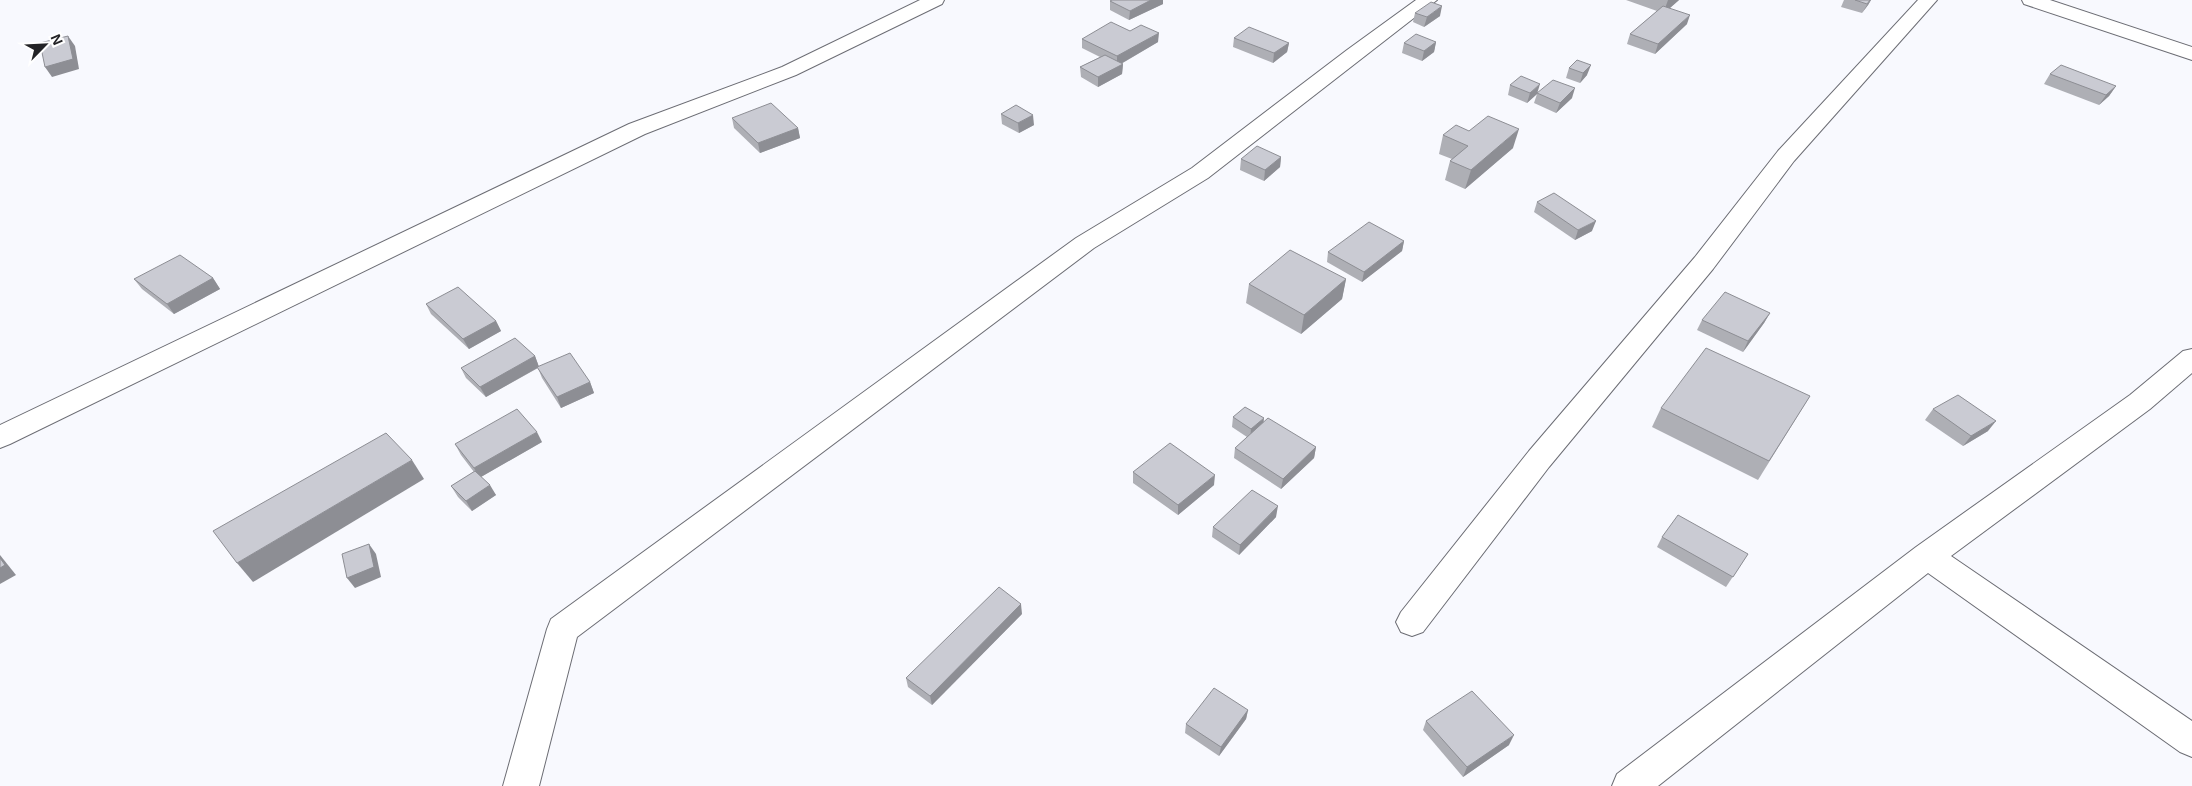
<svg xmlns="http://www.w3.org/2000/svg" width="2192" height="786" font-family="Arial,sans-serif">
<style>
.lines{fill:none;stroke-linecap:round;stroke-linejoin:round}
.minor-casing{stroke:#6c6d74;stroke-width:2}
.minor{fill:#fff;fill-rule:evenodd}
.wall{fill:#aeafb5}
.shaded-wall{fill:#8d8e94}
.building{fill:#cacbd3;stroke:#8d8e94}
</style>
<rect width="100%" height="100%" fill="#f8f9fe"/>
<g class="lines">
<defs>
<g id="minor">
<polygon points="920,0 944,0 942,4 796,75 645,134 10,444 0,448 0,425 629,124 782,67"/>
<polygon points="1416,0 1437,0 1208,178 1094,248 577,637 539,786 503,786 547,629 551,619 1076,238 1192,168 1347,50"/>
<polygon points="1918,0 1937,0 1794,161 1713,269 1549,467 1423,632 1412,636 1401,632 1396,622 1401,612 1529,451 1695,257 1778,151"/>
<polygon points="2022,0 2050,0 2192,47 2192,60 2024,4"/>
<polygon points="2192,349 2192,373 2150,409 1951,556 2192,721 2192,757 2180,752 1928,573 1658,786 1612,786 1617,774 1916,547 2130,395 2183,351"/>
</g>
</defs>
<!-- minor casing -->
<use href="#minor" class="minor-casing"/>
<!-- minor -->
<use href="#minor" class="minor"/>
</g>
<!-- wall -->
<g class="wall">
<polygon points="1112,0 1163,0 1163,4 1129,20 1110,10 1110,1"/>
<polygon points="1626,0 1679,0 1670,8 1687,24 1655,54 1627,44 1630,34 1657,11"/>
<polygon points="1844,0 1871,0 1868,5 1862,13 1841,7"/>
<polygon points="1415,13 1440,16 1424,27 1413,22"/>
<polygon points="1130,31 1158,42 1121,64 1123,64 1122,74 1098,87 1081,77 1080,67 1100,57 1082,48 1082,39"/>
<polygon points="1234,38 1289,43 1287,52 1273,63 1233,47"/>
<polygon points="1436,42 1434,52 1422,61 1402,53 1404,43"/>
<polygon points="1577,60 1587,75 1580,83 1566,78 1569,68"/>
<polygon points="2050,74 2116,86 2109,96 2099,105 2044,84"/>
<polygon points="1510,85 1538,93 1572,98 1556,113 1534,103 1537,94 1527,103 1508,95"/>
<polygon points="1001,114 1034,125 1019,133 1002,124"/>
<polygon points="732,118 798,128 800,138 760,153 734,128"/>
<polygon points="1469,131 1513,148 1465,189 1445,180 1450,161 1452,159 1439,154 1443,135"/>
<polygon points="1281,157 1280,167 1264,181 1240,170 1241,159"/>
<polygon points="1537,202 1592,231 1575,240 1534,212"/>
<polygon points="1404,241 1402,251 1362,282 1327,262 1328,252"/>
<polygon points="213,278 220,289 174,314 142,289 134,279"/>
<polygon points="1346,279 1342,299 1301,334 1246,303 1249,284"/>
<polygon points="426,304 496,321 501,331 469,349 431,314"/>
<polygon points="1770,313 1764,323 1743,352 1697,330 1702,320"/>
<polygon points="535,356 539,367 590,382 594,393 561,408 542,378 538,368 486,397 466,378 461,368"/>
<polygon points="1810,396 1758,480 1652,427 1661,408"/>
<polygon points="1933,409 1988,431 1963,446 1925,420"/>
<polygon points="1233,417 1264,422 1316,447 1314,458 1281,489 1234,458 1235,448 1247,437 1232,427"/>
<polygon points="542,442 481,477 496,495 472,511 458,497 451,486 474,472 461,455 455,444"/>
<polygon points="1133,472 1214,485 1178,515 1133,483"/>
<polygon points="1276,517 1239,555 1212,537 1213,527"/>
<polygon points="1662,537 1748,554 1726,587 1657,547"/>
<polygon points="1022,614 932,705 908,687 906,678"/>
<polygon points="1248,710 1246,719 1219,756 1185,733 1186,724"/>
<polygon points="1426,721 1509,745 1463,777 1423,730"/>
</g>
<!-- shaded-wall -->
<g class="shaded-wall">
<polygon points="1151,0 1163,0 1163,4 1129,20 1130,11"/>
<polygon points="1668,0 1679,0 1663,14"/>
<polygon points="1870,0 1871,0 1868,5 1862,13"/>
<polygon points="1442,6 1440,16 1424,27 1427,17"/>
<polygon points="1690,15 1687,24 1655,54 1658,44"/>
<polygon points="1159,33 1158,42 1117,66 1117,56"/>
<polygon points="68,36 75,46 79,69 52,77 45,67"/>
<polygon points="1436,42 1434,52 1422,61 1424,51"/>
<polygon points="1289,43 1287,52 1273,63 1274,53"/>
<polygon points="1123,64 1122,74 1098,87 1098,77"/>
<polygon points="1591,65 1587,75 1580,83 1583,73"/>
<polygon points="1540,84 1537,94 1527,103 1530,93"/>
<polygon points="2116,86 2109,96 2099,105 2106,95"/>
<polygon points="1575,88 1572,98 1556,113 1560,103"/>
<polygon points="1033,115 1034,125 1019,133 1018,123"/>
<polygon points="798,128 800,138 760,153 758,143"/>
<polygon points="1519,129 1513,148 1465,189 1471,170"/>
<polygon points="1281,157 1280,167 1264,181 1265,170"/>
<polygon points="1596,221 1592,231 1575,240 1578,230"/>
<polygon points="1404,241 1402,251 1362,282 1364,272"/>
<polygon points="213,278 220,289 174,314 167,304"/>
<polygon points="1346,279 1342,299 1301,334 1304,315"/>
<polygon points="1770,313 1764,323 1743,352 1748,341"/>
<polygon points="496,321 501,331 469,349 463,339"/>
<polygon points="535,356 539,367 486,397 480,387"/>
<polygon points="590,382 594,393 561,408 557,397"/>
<polygon points="1264,418 1263,429 1250,439 1251,429"/>
<polygon points="1996,421 1988,431 1963,446 1971,436"/>
<polygon points="537,432 542,442 479,478 474,468"/>
<polygon points="1316,447 1314,458 1281,489 1283,479"/>
<polygon points="412,460 424,479 253,582 237,563"/>
<polygon points="1215,475 1214,485 1178,515 1178,505"/>
<polygon points="490,485 496,495 472,511 466,501"/>
<polygon points="1278,506 1276,517 1239,555 1240,545"/>
<polygon points="369,544 376,554 381,577 355,588 347,578"/>
<polygon points="0,555 16,575 0,584"/>
<polygon points="1021,604 1022,614 932,705 930,696"/>
<polygon points="1248,710 1246,719 1219,756 1221,747"/>
<polygon points="1514,735 1509,745 1463,777 1467,767"/>
</g>
<!-- building -->
<g class="building">
<polygon points="1112,0 1151,0 1130,11 1110,1"/>
<polygon points="1855,0 1870,0 1867,4"/>
<polygon points="1431,2 1442,6 1427,17 1415,13"/>
<polygon points="1663,6 1690,15 1658,44 1630,34"/>
<polygon points="1111,22 1130,31 1141,25 1159,33 1117,56 1082,39"/>
<polygon points="1249,27 1289,43 1274,53 1234,38"/>
<polygon points="1416,34 1436,42 1424,51 1404,43"/>
<polygon points="68,36 73,59 45,67 40,43"/>
<polygon points="1105,55 1123,64 1098,77 1080,67"/>
<polygon points="1577,60 1591,65 1583,73 1569,68"/>
<polygon points="2061,65 2116,86 2106,95 2050,74"/>
<polygon points="1521,76 1540,84 1530,93 1510,85"/>
<polygon points="1553,80 1575,88 1560,103 1537,93"/>
<polygon points="771,103 798,128 758,143 732,118"/>
<polygon points="1016,105 1033,115 1018,123 1001,114"/>
<polygon points="1488,116 1519,129 1471,170 1450,161 1468,146 1443,135 1456,125 1469,131"/>
<polygon points="1257,146 1281,157 1265,170 1241,159"/>
<polygon points="1554,193 1596,221 1578,230 1537,202"/>
<polygon points="1369,222 1404,241 1364,272 1328,252"/>
<polygon points="1290,250 1346,279 1304,315 1249,284"/>
<polygon points="180,255 213,278 167,304 134,279"/>
<polygon points="458,287 496,321 463,339 426,304"/>
<polygon points="1725,292 1770,313 1748,341 1702,320"/>
<polygon points="515,338 535,356 480,387 461,368"/>
<polygon points="1706,348 1810,396 1769,461 1661,408"/>
<polygon points="570,353 590,382 557,397 537,367"/>
<polygon points="1958,395 1996,421 1971,436 1933,409"/>
<polygon points="1245,407 1264,418 1251,429 1233,417"/>
<polygon points="517,409 537,432 474,468 455,444"/>
<polygon points="1268,418 1316,447 1283,479 1235,448"/>
<polygon points="386,433 412,460 237,563 213,531"/>
<polygon points="1170,443 1215,475 1178,505 1133,472"/>
<polygon points="475,471 490,485 466,501 451,486"/>
<polygon points="1252,490 1278,506 1240,545 1213,527"/>
<polygon points="1678,515 1748,554 1733,577 1662,537"/>
<polygon points="369,544 374,567 347,578 342,554"/>
<polygon points="0,558 5,565 0,568"/>
<polygon points="999,587 1021,604 930,696 906,678"/>
<polygon points="1214,688 1248,710 1221,747 1186,724"/>
<polygon points="1472,691 1514,735 1467,767 1426,721"/>
</g>
<!-- north arrow -->
<g transform="translate(45 45) rotate(66)" stroke="#ffffff" stroke-width="4" paint-order="stroke">
<path d="M0-4L9 19L0 12L-9 19Z" fill="#232326"/>
<text y="-8" font-size="14" font-weight="bold" text-anchor="middle" fill="#232326">N</text>
</g>
</svg>
